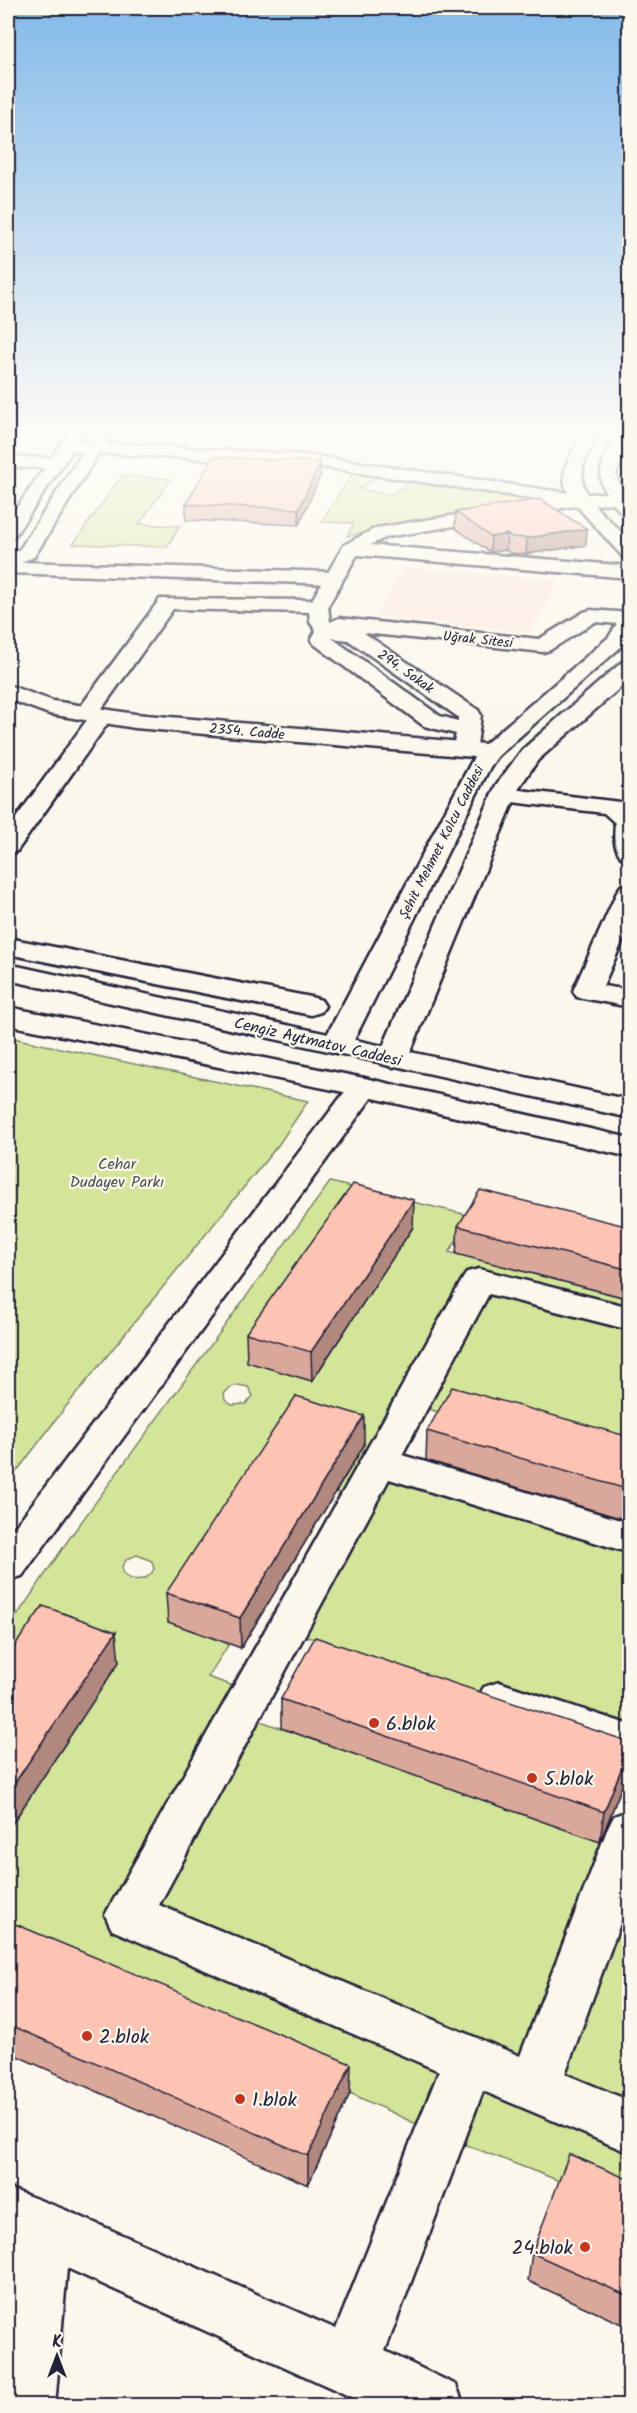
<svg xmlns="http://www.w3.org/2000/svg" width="637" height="2413" font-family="Kalam,sans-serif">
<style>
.built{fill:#fce7db}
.green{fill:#d3e599;stroke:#7a846a;stroke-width:1.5;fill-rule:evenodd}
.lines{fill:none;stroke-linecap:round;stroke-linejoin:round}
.street-casing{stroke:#22223b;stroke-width:5}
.secondary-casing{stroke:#22223b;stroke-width:5}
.primary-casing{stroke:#22223b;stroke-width:5}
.street{fill:#fbf7ec;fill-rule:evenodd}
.secondary{fill:#fbf7ec;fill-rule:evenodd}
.primary{fill:#fbf7ec;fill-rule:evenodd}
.wall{fill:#daa89a;stroke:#22223b;stroke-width:1.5}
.shaded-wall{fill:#b1887d;stroke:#22223b;stroke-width:1.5}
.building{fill:#fdc3b3;stroke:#22223b;stroke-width:1.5}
.poi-dot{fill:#c8321e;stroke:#fbf7ec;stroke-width:2}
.labels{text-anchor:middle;stroke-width:4.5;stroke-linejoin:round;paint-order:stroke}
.far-street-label{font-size:14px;fill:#22223b;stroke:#fbf7ec}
.street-label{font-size:16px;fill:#22223b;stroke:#fbf7ec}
.park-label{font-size:16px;fill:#4e5352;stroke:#fbf7ec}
.near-poi-label{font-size:20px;fill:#22223b;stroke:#fbf7ec;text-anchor:start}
</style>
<rect width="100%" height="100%" fill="#fbf7ec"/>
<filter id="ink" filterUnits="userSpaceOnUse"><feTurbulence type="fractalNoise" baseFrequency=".0167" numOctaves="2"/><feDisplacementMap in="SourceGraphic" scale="12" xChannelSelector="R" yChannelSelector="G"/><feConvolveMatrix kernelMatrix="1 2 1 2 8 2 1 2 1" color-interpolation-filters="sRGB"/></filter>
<g filter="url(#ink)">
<!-- built -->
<g class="built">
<polygon points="124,434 304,434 297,446 123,437"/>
<polygon points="404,568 560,580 530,632 376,616"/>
</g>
<!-- green -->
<g class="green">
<polygon points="354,471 377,477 358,489 390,495 410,482 519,499 523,504 347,536 354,523 321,522"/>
<polygon points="122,476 171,479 139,524 180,526 167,547 73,544"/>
<polygon points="8,1037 308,1101 279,1144 64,1409 8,1483"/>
<path d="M 330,1182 L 472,1216 L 449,1252 L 629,1299 L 629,1468 L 411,1404 L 379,1461 L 629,1538 L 629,1743 L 287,1630 L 358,1499 L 336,1492 L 364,1445 L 168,1622 L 229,1644 L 208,1677 L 248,1691 L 241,1714 L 621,1849 L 629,1830 L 629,2212 L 565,2183 L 440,2135 L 350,2093 L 8,1957 L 8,1831 L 119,1662 L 8,1691 L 8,1629 L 71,1536 ZM 412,1227 L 312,1380 L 248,1362 L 248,1361 ZM 238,1385 L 248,1387 L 253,1396 L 246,1404 L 232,1405 L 225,1400 L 224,1394 L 229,1388 ZM 137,1555 L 152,1561 L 154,1569 C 148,1581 133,1583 123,1574 L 122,1566 L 127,1559 Z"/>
</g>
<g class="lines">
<defs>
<g id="street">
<path d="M 581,495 L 587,496 L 590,500 L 587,504 L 387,537 L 370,545 L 630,566 L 630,578 L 357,555 L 328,606 L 330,622 L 339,618 L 539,639 L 584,612 L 591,610 L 630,613 L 630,625 L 595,622 L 550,650 L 543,652 L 364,633 L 478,710 L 481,715 L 477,745 L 472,754 L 464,756 L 456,754 L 452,749 L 456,734 L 424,726 L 314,644 L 311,640 L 316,631 L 310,622 L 309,612 L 173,609 L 100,711 L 109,712 L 112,717 L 17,851 L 8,853 L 8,829 L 87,720 L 78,719 L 75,714 L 160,599 L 312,600 L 344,545 L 376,528 ZM 332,638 L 348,640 L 458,717 L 458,721 L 440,716 Z"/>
<path d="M 503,788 L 620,802 L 630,810 L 630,859 L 621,857 C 613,845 614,837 615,823 L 604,813 L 495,800 L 491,795 L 495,790 Z"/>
<polygon points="630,884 630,924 603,986 630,990 630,1007 577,997 573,991 617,892 621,886"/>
<polygon points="8,938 311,997 321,1000 325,1006 321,1012 311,1015 8,954"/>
<polygon points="364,1078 375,1081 379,1087 375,1093 22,1576 8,1580 8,1536 353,1081"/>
<polygon points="479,1269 630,1307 630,1330 489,1294 402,1455 630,1523 630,1553 389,1479 159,1905 520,2056 607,1830 614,1816 630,1810 630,1896 565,2074 630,2101 630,2153 483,2091 385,2351 456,2385 464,2406 371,2406 67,2268 55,2406 8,2406 8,2299 13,2246 8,2243 8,2188 63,2209 336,2329 439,2071 112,1930 105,1915 462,1280 467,1272"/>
<polygon points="499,1682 630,1725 630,1761 484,1711 477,1699 484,1687"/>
</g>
<g id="secondary">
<path d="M 68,434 L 84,434 L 79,442 L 90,442 L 95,434 L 111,434 L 105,443 L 307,455 L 568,493 C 557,472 572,453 583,434 L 599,434 C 588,454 575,472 587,494 L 606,493 C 593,472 607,453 618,434 L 630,434 L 630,443 L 616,474 L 621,490 L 630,501 L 630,516 L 623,515 L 613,503 L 594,505 L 630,541 L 630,558 L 623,557 L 576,505 L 307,465 L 99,453 L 34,557 L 21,562 L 333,572 L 340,574 L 343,578 L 340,582 L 333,584 L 8,573 L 8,554 L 20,549 L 83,452 L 72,451 L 14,537 L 8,538 L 8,521 L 44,468 L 8,467 L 8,457 L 51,458 Z"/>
<polygon points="630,611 630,638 623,645 498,756 490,767 352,1044 347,1050 337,1053 327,1050 322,1044 474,757 135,728 49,714 8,699 8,685 53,701 135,714 485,744 609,637 623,613"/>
<polygon points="630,661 630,679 538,760 520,786 408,1058 404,1064 393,1067 382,1064 378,1058 496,785 522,750 622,662"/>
</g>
<g id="primary">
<polygon points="8,964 630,1100 630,1118 8,980"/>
<polygon points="8,1007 364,1078 630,1138 630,1157 364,1096 8,1025"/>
</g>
</defs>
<!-- street casing -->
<use href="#street" class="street-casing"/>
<!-- secondary casing -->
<use href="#secondary" class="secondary-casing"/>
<!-- primary casing -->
<use href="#primary" class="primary-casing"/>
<!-- street -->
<use href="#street" class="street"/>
<!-- secondary -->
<use href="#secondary" class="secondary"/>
<!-- primary -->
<use href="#primary" class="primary"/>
</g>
<!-- wall -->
<g class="wall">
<polygon points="320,462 320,476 299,525 186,520 186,504"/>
<polygon points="456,512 586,545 526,554 510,553 506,550 490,552 455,528"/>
<polygon points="458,1226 630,1227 630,1299 456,1254"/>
<polygon points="413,1227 312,1381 247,1362 246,1333"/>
<polygon points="427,1431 630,1437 630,1521 426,1460"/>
<polygon points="364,1445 241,1648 168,1622 166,1593"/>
<polygon points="281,1699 630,1742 630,1753 627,1773 600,1842 281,1728"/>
<polygon points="8,1921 350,2093 308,2185 8,2052"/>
<polygon points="630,2180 630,2328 528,2281 532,2253"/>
</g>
<!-- shaded-wall -->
<g class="shaded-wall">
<polygon points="320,462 320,476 299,525 299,509"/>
<polygon points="587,529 586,545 526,554 527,538"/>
<polygon points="507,534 506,550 490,552 491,537"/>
<polygon points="414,1200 413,1227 312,1381 311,1352"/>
<polygon points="364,1416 364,1445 241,1648 240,1618"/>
<polygon points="116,1632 119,1662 8,1830 8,1793"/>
<polygon points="630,1747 627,1773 600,1842 604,1812"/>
<polygon points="351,2064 350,2093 308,2185 308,2156"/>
</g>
<!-- building -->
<g class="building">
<polygon points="213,457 320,462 299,509 186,504"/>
<polygon points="540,499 587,529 527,538 511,537 507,534 491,537 456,512"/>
<polygon points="353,1184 414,1200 311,1352 246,1333"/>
<polygon points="480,1190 630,1227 630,1270 458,1226"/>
<polygon points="452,1387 630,1437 630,1490 427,1431"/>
<polygon points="296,1396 364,1416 240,1618 166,1593"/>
<polygon points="43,1606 116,1632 8,1793 8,1655"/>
<polygon points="315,1637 630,1742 630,1747 604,1812 281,1699"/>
<polygon points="8,1921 351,2064 308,2156 8,2024"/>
<polygon points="569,2154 630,2180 630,2297 532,2253"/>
</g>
</g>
<!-- sky -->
<linearGradient id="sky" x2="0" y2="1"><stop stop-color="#83bae9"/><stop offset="0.56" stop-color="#fdfbf6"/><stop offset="1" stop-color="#fdfbf6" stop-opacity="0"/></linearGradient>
<rect width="637" height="772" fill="url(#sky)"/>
<!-- markers -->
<g class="poi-dot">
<circle cx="374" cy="1723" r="6"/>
<circle cx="532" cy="1778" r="6"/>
<circle cx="87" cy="2036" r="6"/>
<circle cx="240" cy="2099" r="6"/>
<circle cx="585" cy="2247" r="6"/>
</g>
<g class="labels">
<!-- far-street labels -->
<g class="far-street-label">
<text transform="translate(478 639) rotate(6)" y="5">Uğrak Sitesi</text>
<text transform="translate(406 671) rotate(35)" y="5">294. Sokak</text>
<text transform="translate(247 731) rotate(5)" y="5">2354. Cadde</text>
<text transform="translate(441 842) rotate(-63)" y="5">Şehit Mehmet Kolcu Caddesi</text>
</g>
<!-- street labels -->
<g class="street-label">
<text transform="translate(318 1041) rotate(13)" y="6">Cengiz Aytmatov Caddesi</text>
</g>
<!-- park labels -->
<g class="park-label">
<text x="117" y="1169">Cehar<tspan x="117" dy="18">Dudayev Parkı</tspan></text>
</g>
<!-- near-poi labels -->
<g class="near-poi-label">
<text x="386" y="1730">6.blok</text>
<text x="544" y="1785">5.blok</text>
<text x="99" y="2043">2.blok</text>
<text x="252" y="2106">1.blok</text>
<text x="573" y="2254" text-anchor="end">24.blok</text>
</g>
</g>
<!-- margin -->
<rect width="637" height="2413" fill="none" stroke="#fbf7ec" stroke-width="30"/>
<rect x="15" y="15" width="607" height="2383" fill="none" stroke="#22223b" stroke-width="2" filter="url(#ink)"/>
<!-- north arrow -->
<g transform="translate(57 2356)" stroke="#fbf7ec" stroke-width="4.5" paint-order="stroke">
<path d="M0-4.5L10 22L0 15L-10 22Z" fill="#22223b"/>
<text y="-9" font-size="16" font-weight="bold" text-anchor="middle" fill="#22223b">K</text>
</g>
</svg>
